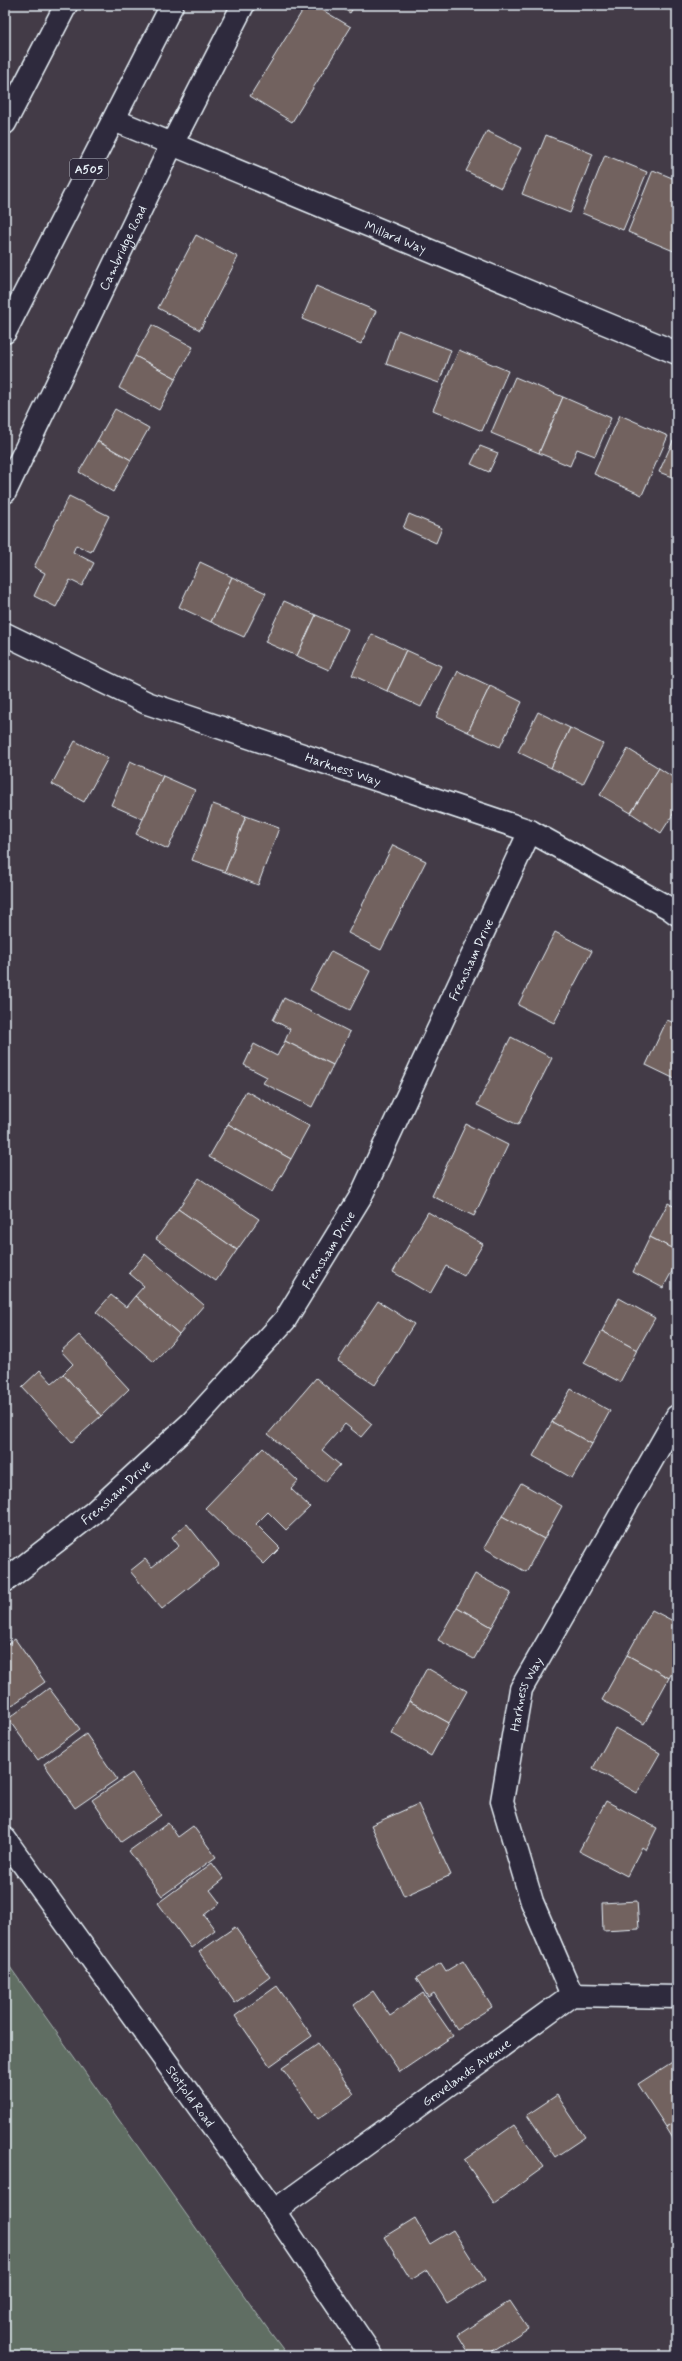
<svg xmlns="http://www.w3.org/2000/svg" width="682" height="2361" font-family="Mynerve,sans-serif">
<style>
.green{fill:#606e64;stroke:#a4b0ae}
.building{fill:#72625f;stroke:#e8f1f8}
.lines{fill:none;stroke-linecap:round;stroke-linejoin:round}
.minor-casing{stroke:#e8f1f8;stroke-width:25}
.tertiary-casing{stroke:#e8f1f8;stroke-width:25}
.primary-casing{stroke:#e8f1f8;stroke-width:25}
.minor{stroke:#2f2a3d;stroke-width:22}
.tertiary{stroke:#2f2a3d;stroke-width:22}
.primary{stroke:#2f2a3d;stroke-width:22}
.labels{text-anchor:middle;stroke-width:3;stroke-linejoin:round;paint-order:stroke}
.shield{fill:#2f2a3d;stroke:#b0b5c0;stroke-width:1}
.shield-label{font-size:12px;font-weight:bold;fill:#e8f1f8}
.street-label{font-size:13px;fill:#e8f1f8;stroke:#2f2a3d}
</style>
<rect width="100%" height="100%" fill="#433b47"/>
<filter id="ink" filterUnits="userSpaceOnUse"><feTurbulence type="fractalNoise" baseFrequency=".025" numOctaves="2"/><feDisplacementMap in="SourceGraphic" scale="8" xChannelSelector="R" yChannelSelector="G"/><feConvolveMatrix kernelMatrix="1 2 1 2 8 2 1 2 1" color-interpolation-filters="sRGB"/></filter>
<g filter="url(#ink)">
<!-- green -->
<polygon class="green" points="5,1960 270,2332 288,2356 5,2356"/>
<!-- building -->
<g class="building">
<polygon points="306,5 314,5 351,27 292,122 250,96"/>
<polygon points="337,5 355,5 350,13"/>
<polygon points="487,131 521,148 501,188 466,171"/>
<polygon points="546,135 593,154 570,213 522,194"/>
<polygon points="605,155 647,172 623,230 582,213"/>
<polygon points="653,170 677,180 676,252 628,232"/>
<polygon points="196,235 238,257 200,330 158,308"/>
<polygon points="316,286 376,311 361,344 302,319"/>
<polygon points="152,325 193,347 176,378 135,356"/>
<polygon points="398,330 451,350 439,383 386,364"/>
<polygon points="459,350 508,371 482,431 433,410"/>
<polygon points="135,356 176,378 159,410 119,388"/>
<polygon points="515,377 563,397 539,453 491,433"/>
<polygon points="563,397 611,418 595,456 577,449 570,466 539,453"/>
<polygon points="115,409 149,428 131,460 97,441"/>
<polygon points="620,415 668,436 642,495 594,474"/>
<polygon points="97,441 131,460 113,492 79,472"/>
<polygon points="673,441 677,443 677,479 659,472"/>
<polygon points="480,446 498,453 489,472 471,464"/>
<polygon points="69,496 109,516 91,552 76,545 73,552 94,563 82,586 70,580 56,607 34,596 45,573 34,567"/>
<polygon points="409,514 442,528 436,543 403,528"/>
<polygon points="200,562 232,577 211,622 179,607"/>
<polygon points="232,577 266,593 244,637 211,622"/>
<polygon points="284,601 316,615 297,656 265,642"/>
<polygon points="316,615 348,629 329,670 297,656"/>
<polygon points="372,634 406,650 387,691 352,675"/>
<polygon points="406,650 441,666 421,707 387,691"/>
<polygon points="458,671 490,686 468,732 436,717"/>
<polygon points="490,686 522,702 500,747 468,732"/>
<polygon points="538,712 570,728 551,768 518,752"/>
<polygon points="570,728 603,744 583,784 551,768"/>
<polygon points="75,741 108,758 84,802 52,784"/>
<polygon points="628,749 659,768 631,813 600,795"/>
<polygon points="130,761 163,776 143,819 111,805"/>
<polygon points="659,768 677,780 677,808 661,833 631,813"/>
<polygon points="163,776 195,790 168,849 136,834"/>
<polygon points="213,804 246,816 225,872 192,860"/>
<polygon points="246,816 279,828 258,885 225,872"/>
<polygon points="393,845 426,861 381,950 348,933"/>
<polygon points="555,932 592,951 554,1023 518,1005"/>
<polygon points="331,951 370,971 350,1010 310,990"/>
<polygon points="284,998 350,1032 333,1065 285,1041 290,1029 273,1020"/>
<polygon points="667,1020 677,1024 677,1080 646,1065"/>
<polygon points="511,1037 552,1058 518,1125 477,1105"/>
<polygon points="285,1041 333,1065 312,1107 263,1083 267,1077 244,1065 254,1044 277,1056"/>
<polygon points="246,1091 309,1126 291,1159 228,1124"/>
<polygon points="228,1124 291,1159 272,1192 209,1157"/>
<polygon points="466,1124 508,1145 474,1216 432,1196"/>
<polygon points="199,1178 259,1219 237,1250 178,1209"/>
<polygon points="668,1203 677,1208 677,1251 650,1237"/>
<polygon points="178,1209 237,1250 216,1281 156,1239"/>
<polygon points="428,1212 483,1244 464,1276 446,1266 430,1294 393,1272"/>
<polygon points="650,1237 677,1251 677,1262 663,1288 633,1272"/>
<polygon points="145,1254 204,1305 179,1334 135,1296 144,1286 129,1273"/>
<polygon points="111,1295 126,1307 135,1296 179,1334 154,1362 96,1312"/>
<polygon points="619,1298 655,1318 637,1350 602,1331"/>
<polygon points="378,1301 414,1324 375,1385 338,1361"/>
<polygon points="602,1331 637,1350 620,1382 584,1363"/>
<polygon points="79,1335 129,1389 101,1416 63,1374 73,1364 61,1351"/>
<polygon points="40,1370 52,1383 63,1374 101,1416 72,1442 22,1387"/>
<polygon points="316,1378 372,1424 361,1437 345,1424 322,1450 340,1465 325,1482 268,1434"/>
<polygon points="571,1389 610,1411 592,1444 552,1422"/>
<polygon points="552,1422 592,1444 572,1478 533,1456"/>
<polygon points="263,1448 298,1481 291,1489 310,1507 286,1530 268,1512 256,1524 280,1548 264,1564 205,1508"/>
<polygon points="521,1483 562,1506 544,1539 502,1516"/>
<polygon points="502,1516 544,1539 526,1572 484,1548"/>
<polygon points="187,1524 219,1564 162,1609 130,1571 145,1559 152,1567 179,1546 172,1537"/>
<polygon points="475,1574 511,1593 492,1627 457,1607"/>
<polygon points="457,1607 492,1627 474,1659 438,1640"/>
<polygon points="652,1610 677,1623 677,1664 669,1678 627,1655"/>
<polygon points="15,1639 45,1682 5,1710 5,1646"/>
<polygon points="627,1655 669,1678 644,1724 602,1700"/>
<polygon points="427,1668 467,1691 449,1723 409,1701"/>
<polygon points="49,1688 80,1729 38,1760 8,1719"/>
<polygon points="409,1701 449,1723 431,1756 391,1733"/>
<polygon points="615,1728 660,1753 637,1793 593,1768"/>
<polygon points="86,1734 117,1779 75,1808 44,1764"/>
<polygon points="132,1773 161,1815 121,1842 92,1800"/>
<polygon points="606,1801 657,1828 646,1850 642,1847 627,1876 579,1851"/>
<polygon points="418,1804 451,1875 404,1896 371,1825"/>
<polygon points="168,1823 178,1837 193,1826 216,1857 162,1896 129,1851"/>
<polygon points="212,1863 224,1879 210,1890 220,1903 204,1915 215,1930 191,1948 158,1903"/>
<polygon points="637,1901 639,1929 603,1931 602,1903"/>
<polygon points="235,1927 270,1977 235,2003 199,1952"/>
<polygon points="463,1961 492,2007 457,2029 434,1993 428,1997 416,1978 441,1963 446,1971"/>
<polygon points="277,1986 312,2036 270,2066 235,2016"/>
<polygon points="373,1991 390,2016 423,1993 453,2036 400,2072 354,2005"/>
<polygon points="318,2043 354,2094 318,2119 282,2068"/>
<polygon points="677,2059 677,2120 666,2127 638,2084"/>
<polygon points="557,2095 585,2137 555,2157 527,2115"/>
<polygon points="677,2120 677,2145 666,2127"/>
<polygon points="514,2125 544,2167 494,2203 464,2160"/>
<polygon points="415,2218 430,2244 453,2230 485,2280 447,2303 427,2270 411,2280 384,2237"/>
<polygon points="510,2301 528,2328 485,2356 471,2356 458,2335"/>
</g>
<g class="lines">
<defs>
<g id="minor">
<path id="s1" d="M 114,120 L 677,353"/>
<polyline points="5,123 66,5"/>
<path id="s2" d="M 5,492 L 172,144 L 243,5"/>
<path id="s3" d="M 5,634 L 147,703 L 530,831 L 669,908 L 677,914"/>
<path id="s4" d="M 5,1581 L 93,1513 L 193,1421 L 285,1320 L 361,1196 L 530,831"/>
<path id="s5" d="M 572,1995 L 532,1902 L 502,1801 L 521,1689 L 677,1416"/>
<path id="s6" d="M 274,2211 L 572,1995 L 677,1997"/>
</g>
<g id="tertiary">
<path id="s7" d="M 5,1839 L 274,2211 L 372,2356"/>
</g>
<polyline id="primary" points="5,332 172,5"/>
</defs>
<!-- minor casing -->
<use href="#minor" class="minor-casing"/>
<!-- tertiary casing -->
<use href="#tertiary" class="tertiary-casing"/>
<!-- primary casing -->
<use href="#primary" class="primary-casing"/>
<!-- minor -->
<use href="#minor" class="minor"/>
<!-- tertiary -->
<use href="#tertiary" class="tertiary"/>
<!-- primary -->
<use href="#primary" class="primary"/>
</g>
</g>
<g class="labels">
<!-- shield labels -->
<rect class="shield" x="70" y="159" width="38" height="20" rx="3"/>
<g class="shield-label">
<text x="89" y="173">A505</text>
</g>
<!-- street labels -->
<g class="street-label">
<text dy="5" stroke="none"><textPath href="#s1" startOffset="305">Millard Way</textPath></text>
<text dy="5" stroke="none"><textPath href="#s2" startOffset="271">Cambridge Road</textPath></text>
<text dy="5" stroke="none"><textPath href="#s3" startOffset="365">Harkness Way</textPath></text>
<text dy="5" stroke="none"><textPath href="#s4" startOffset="790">Frensham Drive</textPath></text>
<text dy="5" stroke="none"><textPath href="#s4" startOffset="466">Frensham Drive</textPath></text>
<text dy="5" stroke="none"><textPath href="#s4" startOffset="142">Frensham Drive</textPath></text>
<text dy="5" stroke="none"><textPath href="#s5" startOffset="317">Harkness Way</textPath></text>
<text dy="5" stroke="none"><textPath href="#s6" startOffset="237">Grovelands Avenue</textPath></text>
<text dy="5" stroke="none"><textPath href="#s7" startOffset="317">Stotfold Road</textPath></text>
</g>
</g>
<!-- margin -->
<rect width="682" height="2361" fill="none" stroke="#2f2a3d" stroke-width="20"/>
<rect x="10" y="10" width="662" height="2341" fill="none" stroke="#e8f1f8" stroke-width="1.5" filter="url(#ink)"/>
</svg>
